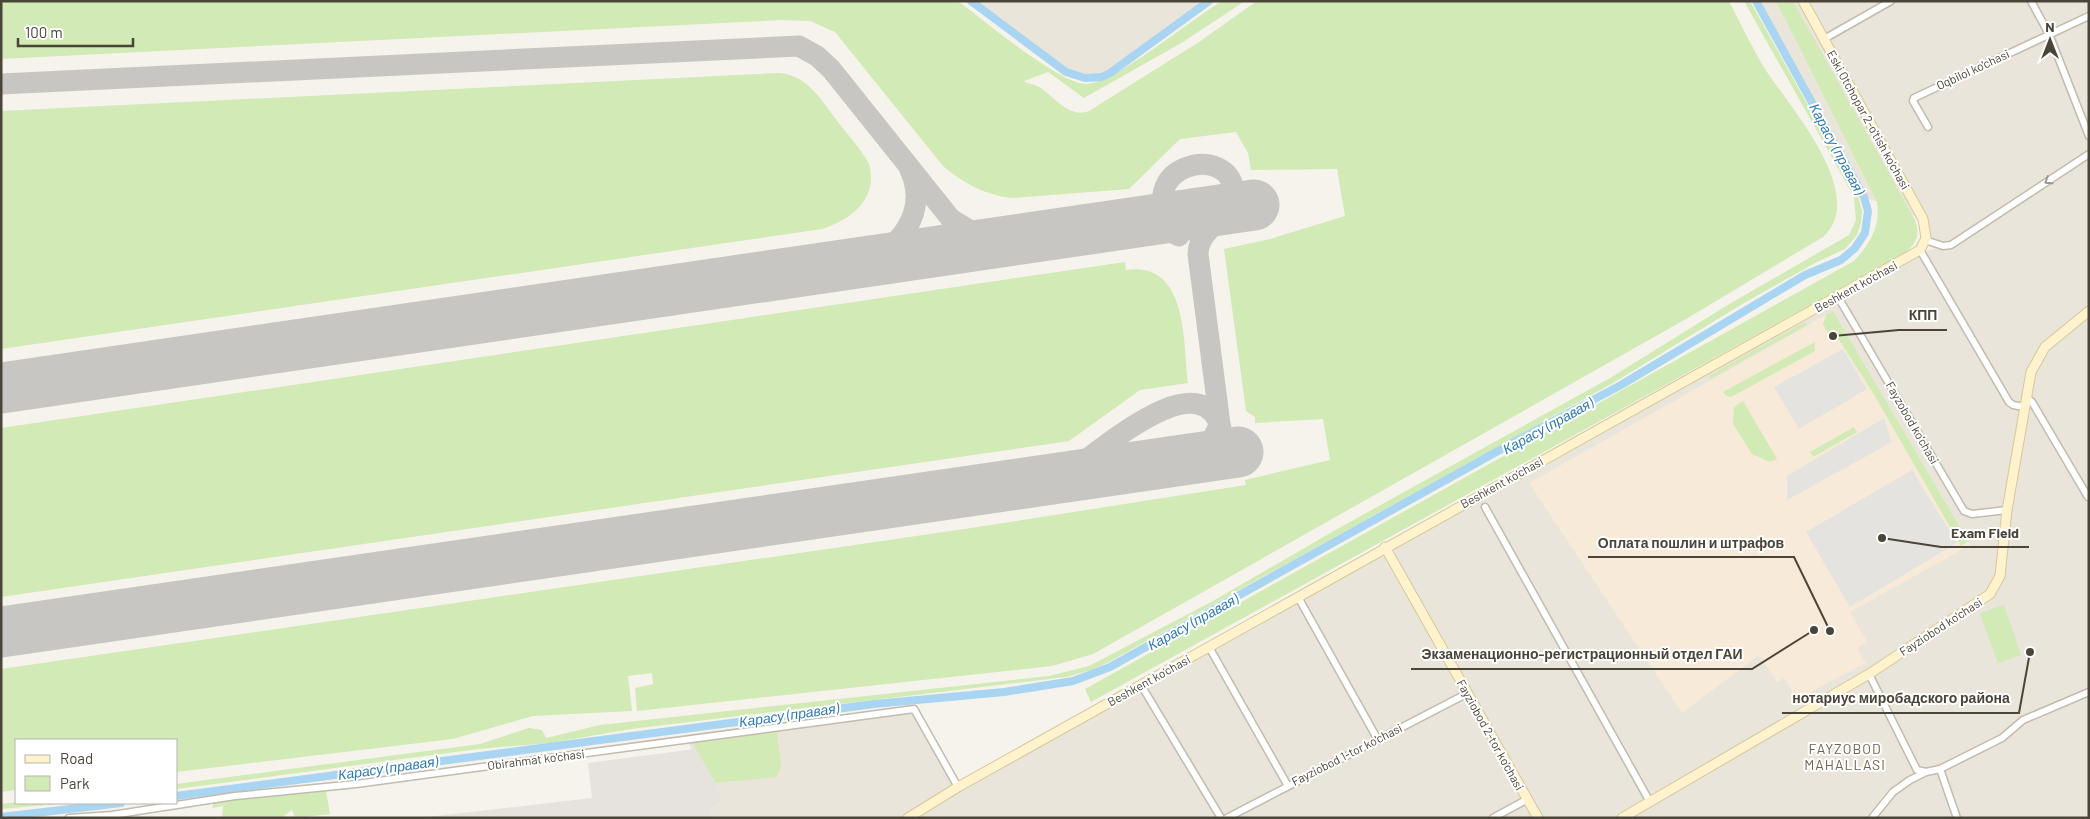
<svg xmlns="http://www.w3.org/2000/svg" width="2090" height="819" font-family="Barlow,sans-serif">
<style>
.residential{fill:#eae5da}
.commercial{fill:#f7ead8}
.industrial{fill:#e6e2dd}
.green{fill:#d2eab5}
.parking{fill:#e5e3e0}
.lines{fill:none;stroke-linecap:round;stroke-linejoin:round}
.canal{stroke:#a9d4f2;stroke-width:8}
.taxiway{stroke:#c8c6c3;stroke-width:21}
.runway{stroke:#c8c6c3;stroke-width:51}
.street-casing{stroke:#c2bbae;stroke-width:9}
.secondary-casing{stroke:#d6c79b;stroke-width:11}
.street{stroke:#fff;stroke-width:6}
.secondary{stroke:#fff3cd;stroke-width:9}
.oneway{stroke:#9c9892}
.labels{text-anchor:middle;stroke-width:4;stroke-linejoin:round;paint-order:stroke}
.street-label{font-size:12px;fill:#4b4439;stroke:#fff}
.water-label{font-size:14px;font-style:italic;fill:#2e7ab2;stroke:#fff}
.neighbourhood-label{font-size:14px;letter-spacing:1px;fill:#6e6250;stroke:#fff}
.leader{fill:none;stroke:#4b4439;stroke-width:2}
.callout-dot{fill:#4b4439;stroke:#fff;stroke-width:2}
.callout-label{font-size:14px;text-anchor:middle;font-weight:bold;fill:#4b4439;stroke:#fff;stroke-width:4;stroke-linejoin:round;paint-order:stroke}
</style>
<rect width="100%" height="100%" fill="#f6f3ec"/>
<!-- residential -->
<g class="residential">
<polygon points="971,1 1208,1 1110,73 1102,77 1085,78 1075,76 1057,67"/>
<polygon points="1756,1 2089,1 2089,818 713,818 709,810 721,802 686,739 914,709 958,787 1917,253 1946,246 1925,240 1923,219 1864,197"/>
</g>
<!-- commercial -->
<polygon class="commercial" points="1833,311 1970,545 1850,612 1867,642 1857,648 1866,663 1797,699 1784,678 1777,682 1759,655 1682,713 1529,483"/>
<!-- industrial -->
<polygon class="industrial" points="695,749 714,782 721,802 709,810 713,818 418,818 592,798 588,763"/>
<!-- green -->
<g class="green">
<path d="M 1,1 L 958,1 C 982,19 1060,84 1086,84 C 1114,84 1193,18 1222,1 L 1245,1 L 1183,42 L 1084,98 L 1048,72 L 1024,81 C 1028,84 1034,84 1039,87 C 1054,96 1069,119 1089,111 L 1199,42 L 1257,1 L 1729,1 C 1740,23 1751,45 1763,66 C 1787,104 1870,194 1823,237 L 1686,319 L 1093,654 L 1052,666 L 1034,668 L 637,711 L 635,688 L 653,684 L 652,673 L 628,676 L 632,711 L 533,716 L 453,739 L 176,772 L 176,740 L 16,740 L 16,790 L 1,792 L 1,669 L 971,528 L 1246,485 L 1245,480 L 1330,460 L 1323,419 L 1255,423 L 1255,417 L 1246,411 L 1224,249 L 1270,239 L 1345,216 L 1337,169 L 1251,170 L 1248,153 L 1236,132 L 1180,139 L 1129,189 L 1013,198 C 987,196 963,183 943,166 L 835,32 L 810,21 L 782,20 L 1,59 Z"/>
<polygon points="1744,1 1750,1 1857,194 1862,210 1861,223 1857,235 1845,249 1815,263 1744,303 1613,383 1109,662 1091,670 1066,677 631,729 550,743 478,749 176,789 176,784 480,744 529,728 542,730 546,738 600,725 1049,676 1089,666 1211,602 1339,528 1610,378 1726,306 1849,235 1856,220 1854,197"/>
<path d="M 1776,1 L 1793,1 L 1915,220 C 1920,234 1917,243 1906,252 L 1091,702 L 1085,689 L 1854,261 C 1870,244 1881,226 1877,202 Z"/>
<path d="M 779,73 C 809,76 821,100 838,122 C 848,135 860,148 868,162 C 871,167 871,175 871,181 C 868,207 846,221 822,229 L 1,349 L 1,111 Z"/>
<path d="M 1125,262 L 1126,270 C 1188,261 1183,341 1188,383 L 1140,390 L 1069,441 L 1,597 L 1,428 Z"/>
<polygon points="1833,311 1968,541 1961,546 1873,393 1834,332 1829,335 1823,324 1826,315"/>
<polygon points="1805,322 1807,325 1710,379 1709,376"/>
<polygon points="1815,342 1815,351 1731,397 1725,395 1723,392"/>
<polygon points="1743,401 1777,459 1770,462 1752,454 1733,424 1734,407"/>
<polygon points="1854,427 1857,432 1813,457 1810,452"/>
<polygon points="2004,605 2021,655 1998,663 1980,613"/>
<polygon points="777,730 781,767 776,777 715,783 692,742"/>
<polygon points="326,791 330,814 295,818 292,810 281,818 222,818 223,806 212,808 214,802"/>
<polygon points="16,802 68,803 1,809 1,804"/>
</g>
<!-- parking -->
<g class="parking">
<polygon points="1843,349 1867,389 1799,429 1774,387"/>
<polygon points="1884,418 1892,442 1787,500 1787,476"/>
<polygon points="1912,470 1957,543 1850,607 1806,532"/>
</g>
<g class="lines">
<!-- canal -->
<g class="canal">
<polyline points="971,1 1066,72 1085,78 1102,77 1110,73 1209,1"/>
<polyline points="176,796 874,704 1004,692 1073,681 1110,667 1516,441 1621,385 1805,275 1841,260 1855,248 1865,233 1868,211 1864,197 1756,1"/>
<polyline points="1,817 121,803"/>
</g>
<!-- taxiway -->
<g class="taxiway">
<polyline points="1,84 799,46 817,56 831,69 951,219 979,236 997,240 1020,239"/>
<polyline points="1125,224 1156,224 1179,236"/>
<path d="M 1176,234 C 1126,165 1232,140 1234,193 C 1235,218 1199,225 1198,254 L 1220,424 L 1209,445 L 1188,459"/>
<path d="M 861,262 C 900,250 929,212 910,170"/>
<polyline points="1160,463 1188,470 1204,466"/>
<path d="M 1051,479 C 1057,477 1064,476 1069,472 C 1097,455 1199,359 1221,428"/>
</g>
<!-- runway -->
<g class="runway">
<polyline points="1,388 1254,205"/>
<polyline points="1,632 1238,452"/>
</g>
<defs>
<g id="street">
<polyline points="2031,1 2049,34 2089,136"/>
<polyline points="1824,39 1891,1"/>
<polyline points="1928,127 1913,101 1914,98 2089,16"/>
<polyline points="1925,240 1943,246 1951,245 2089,154"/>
<polyline points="1920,250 2009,402 2013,405 2024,407"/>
<polyline points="1838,297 1964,511 1972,514 2007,510"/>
<polyline points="2026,397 2032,402 2088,497"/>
<polyline points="1485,507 1650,802"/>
<polyline points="1298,597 1378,740"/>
<polyline points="1209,647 1288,786"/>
<polyline points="1869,674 1917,770 1926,772"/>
<polyline points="1141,685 1221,818"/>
<polyline points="1940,769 1957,818"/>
<polyline points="69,818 112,815 235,796 356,784 914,709 958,787"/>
<polyline points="1227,818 1468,693"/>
<polyline points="1493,818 1526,800"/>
<polyline points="1872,818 1893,792 1910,780 1926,772 1940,769 2002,738 2023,720 2089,692"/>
</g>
<g id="secondary">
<polyline points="1385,547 1538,818"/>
<polyline points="908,818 958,787 1920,250 1926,238 1923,219 1803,1"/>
<polyline points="1622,818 1869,674 1990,594 2000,576 2007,510 2031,372 2045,347 2089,311"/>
</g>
</defs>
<!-- street casing -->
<use href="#street" class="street-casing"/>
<!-- secondary casing -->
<use href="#secondary" class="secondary-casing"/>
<!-- street -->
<use href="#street" class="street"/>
<!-- secondary -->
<use href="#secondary" class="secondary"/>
</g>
<!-- one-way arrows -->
<defs><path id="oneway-chevron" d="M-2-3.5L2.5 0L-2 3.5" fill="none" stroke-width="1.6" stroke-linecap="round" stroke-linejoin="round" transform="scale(1.25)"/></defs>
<use class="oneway" href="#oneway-chevron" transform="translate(2048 181) rotate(147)"/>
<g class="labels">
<!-- street labels -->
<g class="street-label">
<text transform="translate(1973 70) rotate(-25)" y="4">Oqbilol ko'chasi</text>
<text transform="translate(1868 120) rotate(61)" y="4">Eski Otchopar 2-o'tish ko'chasi</text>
<text transform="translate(1856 287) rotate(-29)" y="4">Beshkent ko'chasi</text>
<text transform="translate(1912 423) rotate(60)" y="4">Fayzobod ko'chasi</text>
<text transform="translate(1502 483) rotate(-29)" y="4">Beshkent ko'chasi</text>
<text transform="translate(1941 627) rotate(-33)" y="4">Fayziobod ko'chasi</text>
<text transform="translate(1149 681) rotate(-29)" y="4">Beshkent ko'chasi</text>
<text transform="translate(1490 735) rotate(61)" y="4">Fayziobod 2-tor ko'chasi</text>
<text transform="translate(1347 755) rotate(-27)" y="4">Fayziobod 1-tor ko'chasi</text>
<text transform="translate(536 760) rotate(-7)" y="4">Obirahmat ko'chasi</text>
</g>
<!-- water labels -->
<g class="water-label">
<text transform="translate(1837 149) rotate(62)" y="5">Карасу (правая)</text>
<text transform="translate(1548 426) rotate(-29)" y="5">Карасу (правая)</text>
<text transform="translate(1193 622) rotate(-29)" y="5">Карасу (правая)</text>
<text transform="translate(789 715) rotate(-8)" y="5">Карасу (правая)</text>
<text transform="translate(388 768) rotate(-8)" y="5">Карасу (правая)</text>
</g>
<!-- neighbourhood labels -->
<g class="neighbourhood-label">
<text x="1845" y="754">FAYZOBOD<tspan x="1845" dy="16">MAHALLASI</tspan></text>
</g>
</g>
<!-- callouts -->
<path class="leader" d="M1833 336L1899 330H1947M1882 538L1941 547H2029M1830 631L1794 557H1588M1814 630L1752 669H1411M2030 652L2019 713H1782"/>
<g class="callout-dot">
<circle cx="1833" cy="336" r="5"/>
<circle cx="1882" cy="538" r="5"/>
<circle cx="1830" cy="631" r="5"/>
<circle cx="1814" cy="630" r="5"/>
<circle cx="2030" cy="652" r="5"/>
</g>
<g class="callout-label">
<text x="1923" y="320">КПП</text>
<text x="1985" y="538">Exam Field</text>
<text x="1691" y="548">Оплата пошлин и штрафов</text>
<text x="1582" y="659">Экзаменационно-регистрационный отдел ГАИ</text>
<text x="1901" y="703">нотариус миробадского района</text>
</g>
<!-- border -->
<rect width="2090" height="819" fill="none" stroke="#4b4439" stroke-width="5"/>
<!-- legend -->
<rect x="15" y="739" width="162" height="65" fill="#ffffff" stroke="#b7b4b0"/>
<rect x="25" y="755" width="25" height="8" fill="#fff3cd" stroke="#b7b4b0"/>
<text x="60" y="764" font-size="15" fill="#4b4439">Road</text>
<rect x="25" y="776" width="25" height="15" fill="#d2eab5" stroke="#b7b4b0"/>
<text x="60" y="789" font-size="15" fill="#4b4439">Park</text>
<!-- north arrow -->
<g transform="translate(2050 40)" stroke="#ffffff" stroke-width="4" paint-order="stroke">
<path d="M0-4L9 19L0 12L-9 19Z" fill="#4b4439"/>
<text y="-8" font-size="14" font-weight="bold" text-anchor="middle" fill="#4b4439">N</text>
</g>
<!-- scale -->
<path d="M18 38v8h115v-8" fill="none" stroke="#4b4439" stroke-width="2.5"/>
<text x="25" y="38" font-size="15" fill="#4b4439" stroke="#ffffff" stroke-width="4" paint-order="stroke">100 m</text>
</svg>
